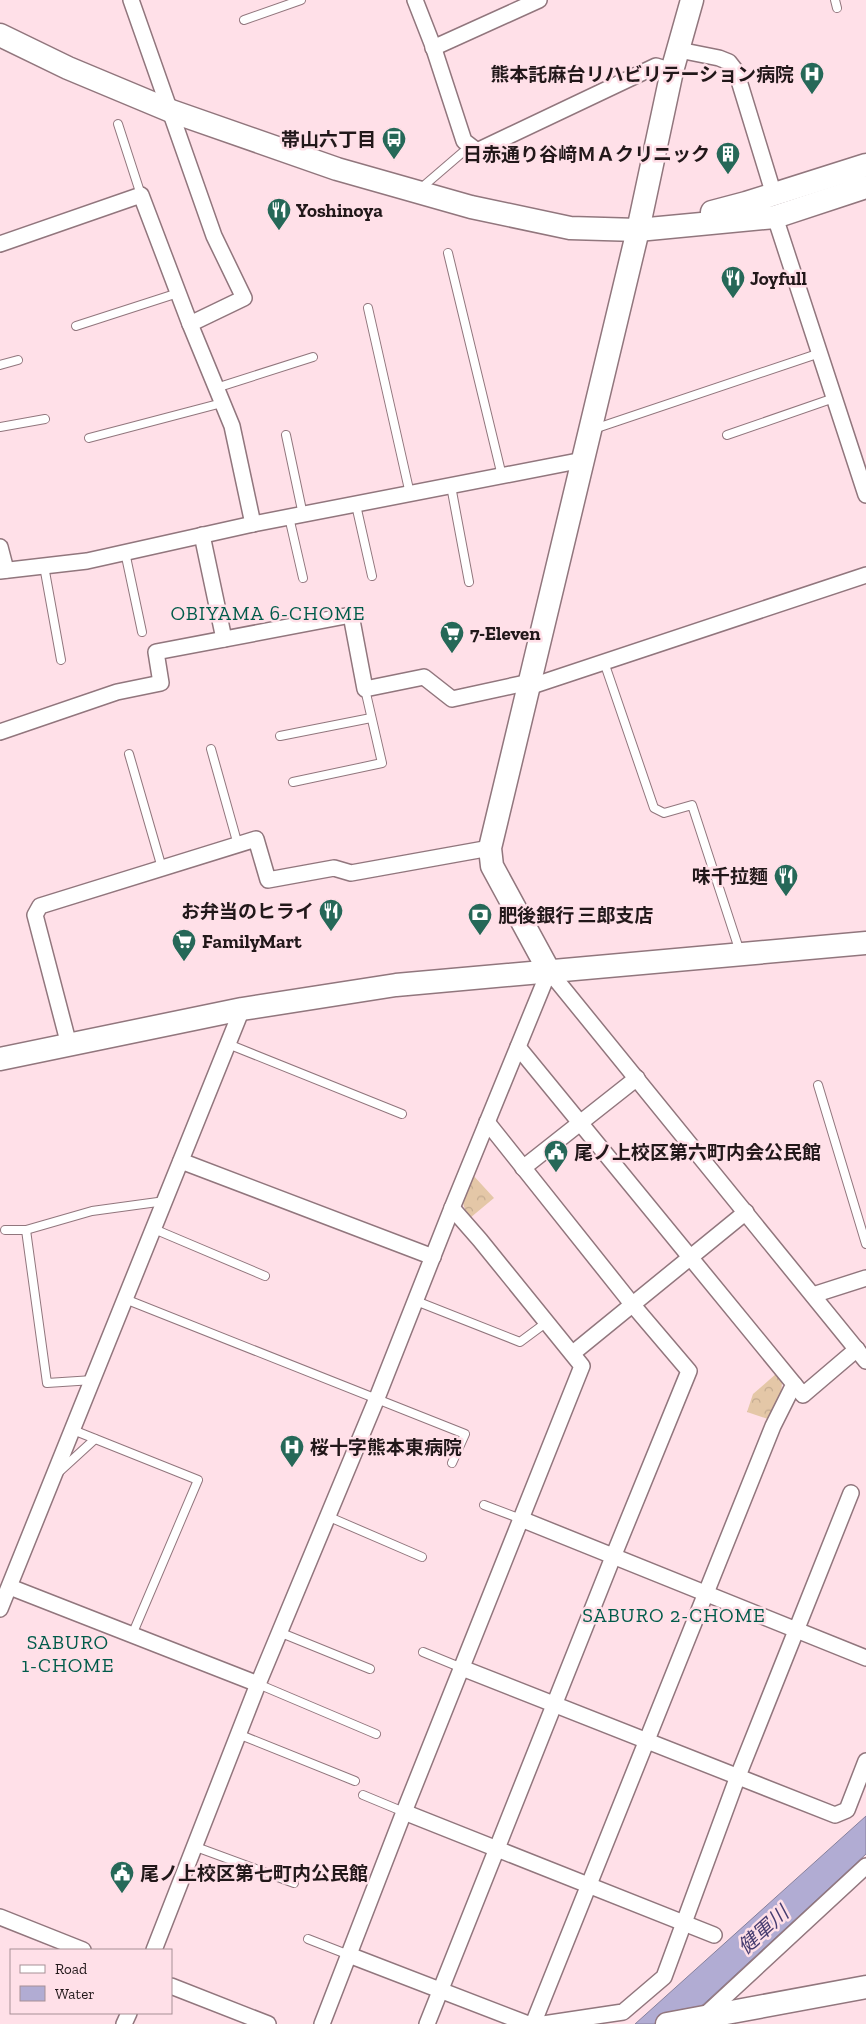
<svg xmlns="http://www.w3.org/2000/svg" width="866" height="2024" font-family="'Zilla Slab','Noto Sans JP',serif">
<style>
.forest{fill:url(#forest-crowns)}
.water{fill:#b1acd3;stroke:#86809c}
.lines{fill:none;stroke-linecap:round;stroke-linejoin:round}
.lane-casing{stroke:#91767d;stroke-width:10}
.street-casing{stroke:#91767d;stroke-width:18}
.secondary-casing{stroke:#91767d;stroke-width:25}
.lane{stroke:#fff;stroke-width:8}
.street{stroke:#fff;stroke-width:15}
.secondary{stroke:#fff;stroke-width:22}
.labels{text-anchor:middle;stroke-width:5;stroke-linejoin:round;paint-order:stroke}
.poi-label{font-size:19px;font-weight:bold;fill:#22181a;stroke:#ffe0e8;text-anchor:start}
.neighbourhood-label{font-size:20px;letter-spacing:1px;fill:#005b4a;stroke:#ffe0e8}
.water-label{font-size:20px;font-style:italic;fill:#473d70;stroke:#ffe0e8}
</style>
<defs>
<pattern id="forest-crowns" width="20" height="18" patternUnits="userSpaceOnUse" patternTransform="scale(1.25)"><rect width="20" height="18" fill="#e4c7a7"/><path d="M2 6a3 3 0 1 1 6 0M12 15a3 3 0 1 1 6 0" fill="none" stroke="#c3aa8f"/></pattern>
</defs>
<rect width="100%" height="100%" fill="#ffe0e8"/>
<!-- forest -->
<g class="forest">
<path d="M 472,1174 L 494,1198 L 470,1218 C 457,1198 464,1194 472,1174 Z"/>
<polygon points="777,1373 782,1383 781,1393 771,1420 747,1412 753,1394"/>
</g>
<!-- water -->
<polygon class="water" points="866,1816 866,1854 682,2024 635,2024"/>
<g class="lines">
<defs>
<g id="lane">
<polyline points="835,0 837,8"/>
<polyline points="244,20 301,0"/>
<polyline points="118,124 141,195"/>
<polyline points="420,189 470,146"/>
<polyline points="448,253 502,476"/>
<polyline points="368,308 410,494"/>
<polyline points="76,326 178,293"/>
<polyline points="0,365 18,360"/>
<polyline points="216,388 313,357"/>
<polyline points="0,427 45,419"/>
<polyline points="594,429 820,353"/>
<polyline points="286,435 303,515"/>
<polyline points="727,435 834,398"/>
<polyline points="89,438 222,403"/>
<polyline points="451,486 469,582"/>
<polyline points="356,505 372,576"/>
<polyline points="289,517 303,578"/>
<polyline points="125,552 142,632"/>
<polyline points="44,566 61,660"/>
<polyline points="604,662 654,808 664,813 692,805 740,952"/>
<polyline points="280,736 371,718"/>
<polyline points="211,749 238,845"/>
<polyline points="129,754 162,868"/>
<polyline points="293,782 382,763 365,689"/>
<polyline points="228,1044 402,1114"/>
<polyline points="818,1085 866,1244"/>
<polyline points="154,1229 265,1276"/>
<polyline points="5,1230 26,1230 92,1211 165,1201"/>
<polyline points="26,1230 47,1383 93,1380"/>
<polyline points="125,1299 465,1434 452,1463"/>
<polyline points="416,1301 520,1342 547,1322"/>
<polyline points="73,1430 198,1480 132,1635"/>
<polyline points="60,1471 95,1439"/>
<polyline points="484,1505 521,1519"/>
<polyline points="327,1516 422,1557"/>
<polyline points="279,1632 370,1669"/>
<polyline points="423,1652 462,1668"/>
<polyline points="258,1684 376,1734"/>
<polyline points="238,1734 355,1781"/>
<polyline points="363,1795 404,1812"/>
<polyline points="196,1847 294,1883"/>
<polyline points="308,1939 349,1955"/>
</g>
<g id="street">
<polyline points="131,0 214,236 244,298 190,324 232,426 253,524"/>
<polyline points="415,0 433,46 464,141 477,151 656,66 672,71"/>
<polyline points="433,48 539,0"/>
<polyline points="679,50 719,58 729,62 736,71 774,195"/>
<polyline points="775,217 866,495"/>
<polyline points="0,244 141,195 190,324"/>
<polyline points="202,535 224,639"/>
<polyline points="0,547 6,570"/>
<polyline points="0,571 87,561 253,524 583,460"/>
<polyline points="529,687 866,575"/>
<polyline points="0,732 117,692 161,683 156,652 351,615 365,689 424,677 452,699 530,682"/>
<polyline points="69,1045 35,915 40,906 256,839 268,880 334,868 351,873 490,848"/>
<polyline points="518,1047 794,1384 773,1426 533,2024"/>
<polyline points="181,1161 433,1257"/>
<polyline points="523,1168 637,1078"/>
<polyline points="813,1295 866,1278"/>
<polyline points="573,1353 746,1212"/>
<polyline points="794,1384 803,1395 857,1349"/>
<polyline points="521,1519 866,1658"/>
<polyline points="10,1587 258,1684"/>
<polyline points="0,1609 242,1009"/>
<polyline points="462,1668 835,1815 847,1810 866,1761"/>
<polyline points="404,1812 714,1935"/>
<polyline points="0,1917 83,1950"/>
<polyline points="154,1950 258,1684 377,1398 452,1208 549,971 866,1361"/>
<polyline points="349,1955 528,2024"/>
<polyline points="171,1986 268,2024"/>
<polyline points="704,2016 866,1866"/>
<polyline points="124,2024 129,2013"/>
<polyline points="322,2024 404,1812 582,1366 480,1240 452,1208"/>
<polyline points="427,2024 613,1557 689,1371 632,1304 487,1122"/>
<polyline points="543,2024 623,2012 664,1977 738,1776 851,1493"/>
</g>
<g id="secondary">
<polyline points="0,35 68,68 171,111 337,169 471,207 570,228 638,230 775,217 866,187"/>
<polyline points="712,212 746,203 866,165"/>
<polyline points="549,971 492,866 490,848 638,230 672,71 692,0"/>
<polyline points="0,1059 242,1009 396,985 866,943"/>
<polyline points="667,2024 866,1987"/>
</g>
</defs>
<!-- lane casing -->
<use href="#lane" class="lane-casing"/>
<!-- street casing -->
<use href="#street" class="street-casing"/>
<!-- secondary casing -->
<use href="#secondary" class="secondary-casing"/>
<!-- lane -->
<use href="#lane" class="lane"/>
<!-- street -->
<use href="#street" class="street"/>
<!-- secondary -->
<use href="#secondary" class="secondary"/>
</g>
<!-- icons -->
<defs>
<symbol id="hospital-pin" viewBox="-11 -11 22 30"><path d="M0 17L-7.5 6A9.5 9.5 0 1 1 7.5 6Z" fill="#266858" stroke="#ffe0e8"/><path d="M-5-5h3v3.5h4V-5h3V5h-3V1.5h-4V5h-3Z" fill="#fff"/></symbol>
<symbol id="bus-pin" viewBox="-11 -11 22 30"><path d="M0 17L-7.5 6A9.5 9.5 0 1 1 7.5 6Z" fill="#266858" stroke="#ffe0e8"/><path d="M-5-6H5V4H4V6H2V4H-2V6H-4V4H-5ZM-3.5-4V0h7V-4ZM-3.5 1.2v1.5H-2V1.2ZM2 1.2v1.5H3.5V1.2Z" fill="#fff"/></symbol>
<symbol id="building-pin" viewBox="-11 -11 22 30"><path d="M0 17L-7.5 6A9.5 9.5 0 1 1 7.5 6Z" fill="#266858" stroke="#ffe0e8"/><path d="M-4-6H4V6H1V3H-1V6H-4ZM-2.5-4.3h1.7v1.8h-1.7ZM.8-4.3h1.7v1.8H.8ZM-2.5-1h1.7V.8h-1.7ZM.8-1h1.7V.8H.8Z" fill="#fff"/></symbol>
<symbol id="restaurant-pin" viewBox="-11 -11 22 30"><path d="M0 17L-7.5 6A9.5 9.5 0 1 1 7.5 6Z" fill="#266858" stroke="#ffe0e8"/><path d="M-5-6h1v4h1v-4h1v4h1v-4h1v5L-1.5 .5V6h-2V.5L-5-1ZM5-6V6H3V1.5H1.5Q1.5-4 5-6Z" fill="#fff"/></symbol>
<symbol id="supermarket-pin" viewBox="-11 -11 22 30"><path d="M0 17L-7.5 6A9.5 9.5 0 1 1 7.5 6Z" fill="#266858" stroke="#ffe0e8"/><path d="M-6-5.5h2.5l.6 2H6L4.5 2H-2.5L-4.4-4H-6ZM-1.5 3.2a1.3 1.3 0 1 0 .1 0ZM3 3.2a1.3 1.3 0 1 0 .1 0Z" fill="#fff"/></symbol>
<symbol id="bank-pin" viewBox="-11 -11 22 30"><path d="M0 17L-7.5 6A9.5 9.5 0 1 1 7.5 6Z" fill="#266858" stroke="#ffe0e8"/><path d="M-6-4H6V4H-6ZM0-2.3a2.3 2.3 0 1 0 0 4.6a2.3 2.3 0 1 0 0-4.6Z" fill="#fff"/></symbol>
<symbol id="civic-pin" viewBox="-11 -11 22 30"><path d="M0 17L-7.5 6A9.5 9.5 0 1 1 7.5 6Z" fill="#266858" stroke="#ffe0e8"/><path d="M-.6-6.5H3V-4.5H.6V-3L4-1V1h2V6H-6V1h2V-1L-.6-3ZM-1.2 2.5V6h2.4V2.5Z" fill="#fff"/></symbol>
</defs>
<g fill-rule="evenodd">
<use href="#hospital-pin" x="798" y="60" width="28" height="38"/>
<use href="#bus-pin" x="380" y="125" width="28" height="38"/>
<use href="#building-pin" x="714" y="140" width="28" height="38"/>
<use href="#restaurant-pin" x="265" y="196" width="28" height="38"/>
<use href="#restaurant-pin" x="719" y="264" width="28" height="38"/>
<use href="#supermarket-pin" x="438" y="619" width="28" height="38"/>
<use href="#restaurant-pin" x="772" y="862" width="28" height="38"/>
<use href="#restaurant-pin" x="317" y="897" width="28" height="38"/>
<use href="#bank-pin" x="466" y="901" width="28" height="38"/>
<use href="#supermarket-pin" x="170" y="927" width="28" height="38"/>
<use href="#civic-pin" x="542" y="1138" width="28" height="38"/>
<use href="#hospital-pin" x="278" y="1433" width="28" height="38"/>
<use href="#civic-pin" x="108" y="1859" width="28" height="38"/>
</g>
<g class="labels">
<!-- poi labels -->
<g class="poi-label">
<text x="794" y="81" text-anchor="end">熊本託麻台リハビリテーション病院</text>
<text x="376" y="146" text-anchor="end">帯山六丁目</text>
<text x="710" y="161" text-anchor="end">日赤通り谷﨑ＭＡクリニック</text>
<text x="296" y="217">Yoshinoya</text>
<text x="750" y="285">Joyfull</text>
<text x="470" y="640">7-Eleven</text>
<text x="768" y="883" text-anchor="end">味千拉麵</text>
<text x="314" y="918" text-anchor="end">お弁当のヒライ</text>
<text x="498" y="922">肥後銀行 三郎支店</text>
<text x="202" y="948">FamilyMart</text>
<text x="574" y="1159">尾ノ上校区第六町内会公民館</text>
<text x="310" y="1454">桜十字熊本東病院</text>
<text x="140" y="1880">尾ノ上校区第七町内公民館</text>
</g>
<!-- neighbourhood labels -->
<g class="neighbourhood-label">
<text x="268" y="620">OBIYAMA 6-CHOME</text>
<text x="674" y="1622">SABURO 2-CHOME</text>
<text x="68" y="1649">SABURO<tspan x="68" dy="23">1-CHOME</tspan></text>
</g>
<!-- water labels -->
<g class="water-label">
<text transform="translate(763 1930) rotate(-42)" y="7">健軍川</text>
</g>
</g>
<!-- legend -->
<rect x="10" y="1949" width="162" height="65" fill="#ffe0e8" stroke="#a79096"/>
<rect x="20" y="1965" width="25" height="8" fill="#ffffff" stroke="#a79096"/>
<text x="55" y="1974" font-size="15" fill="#22181a">Road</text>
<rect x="20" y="1986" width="25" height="15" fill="#b1acd3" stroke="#a79096"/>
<text x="55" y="1999" font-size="15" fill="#22181a">Water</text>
</svg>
